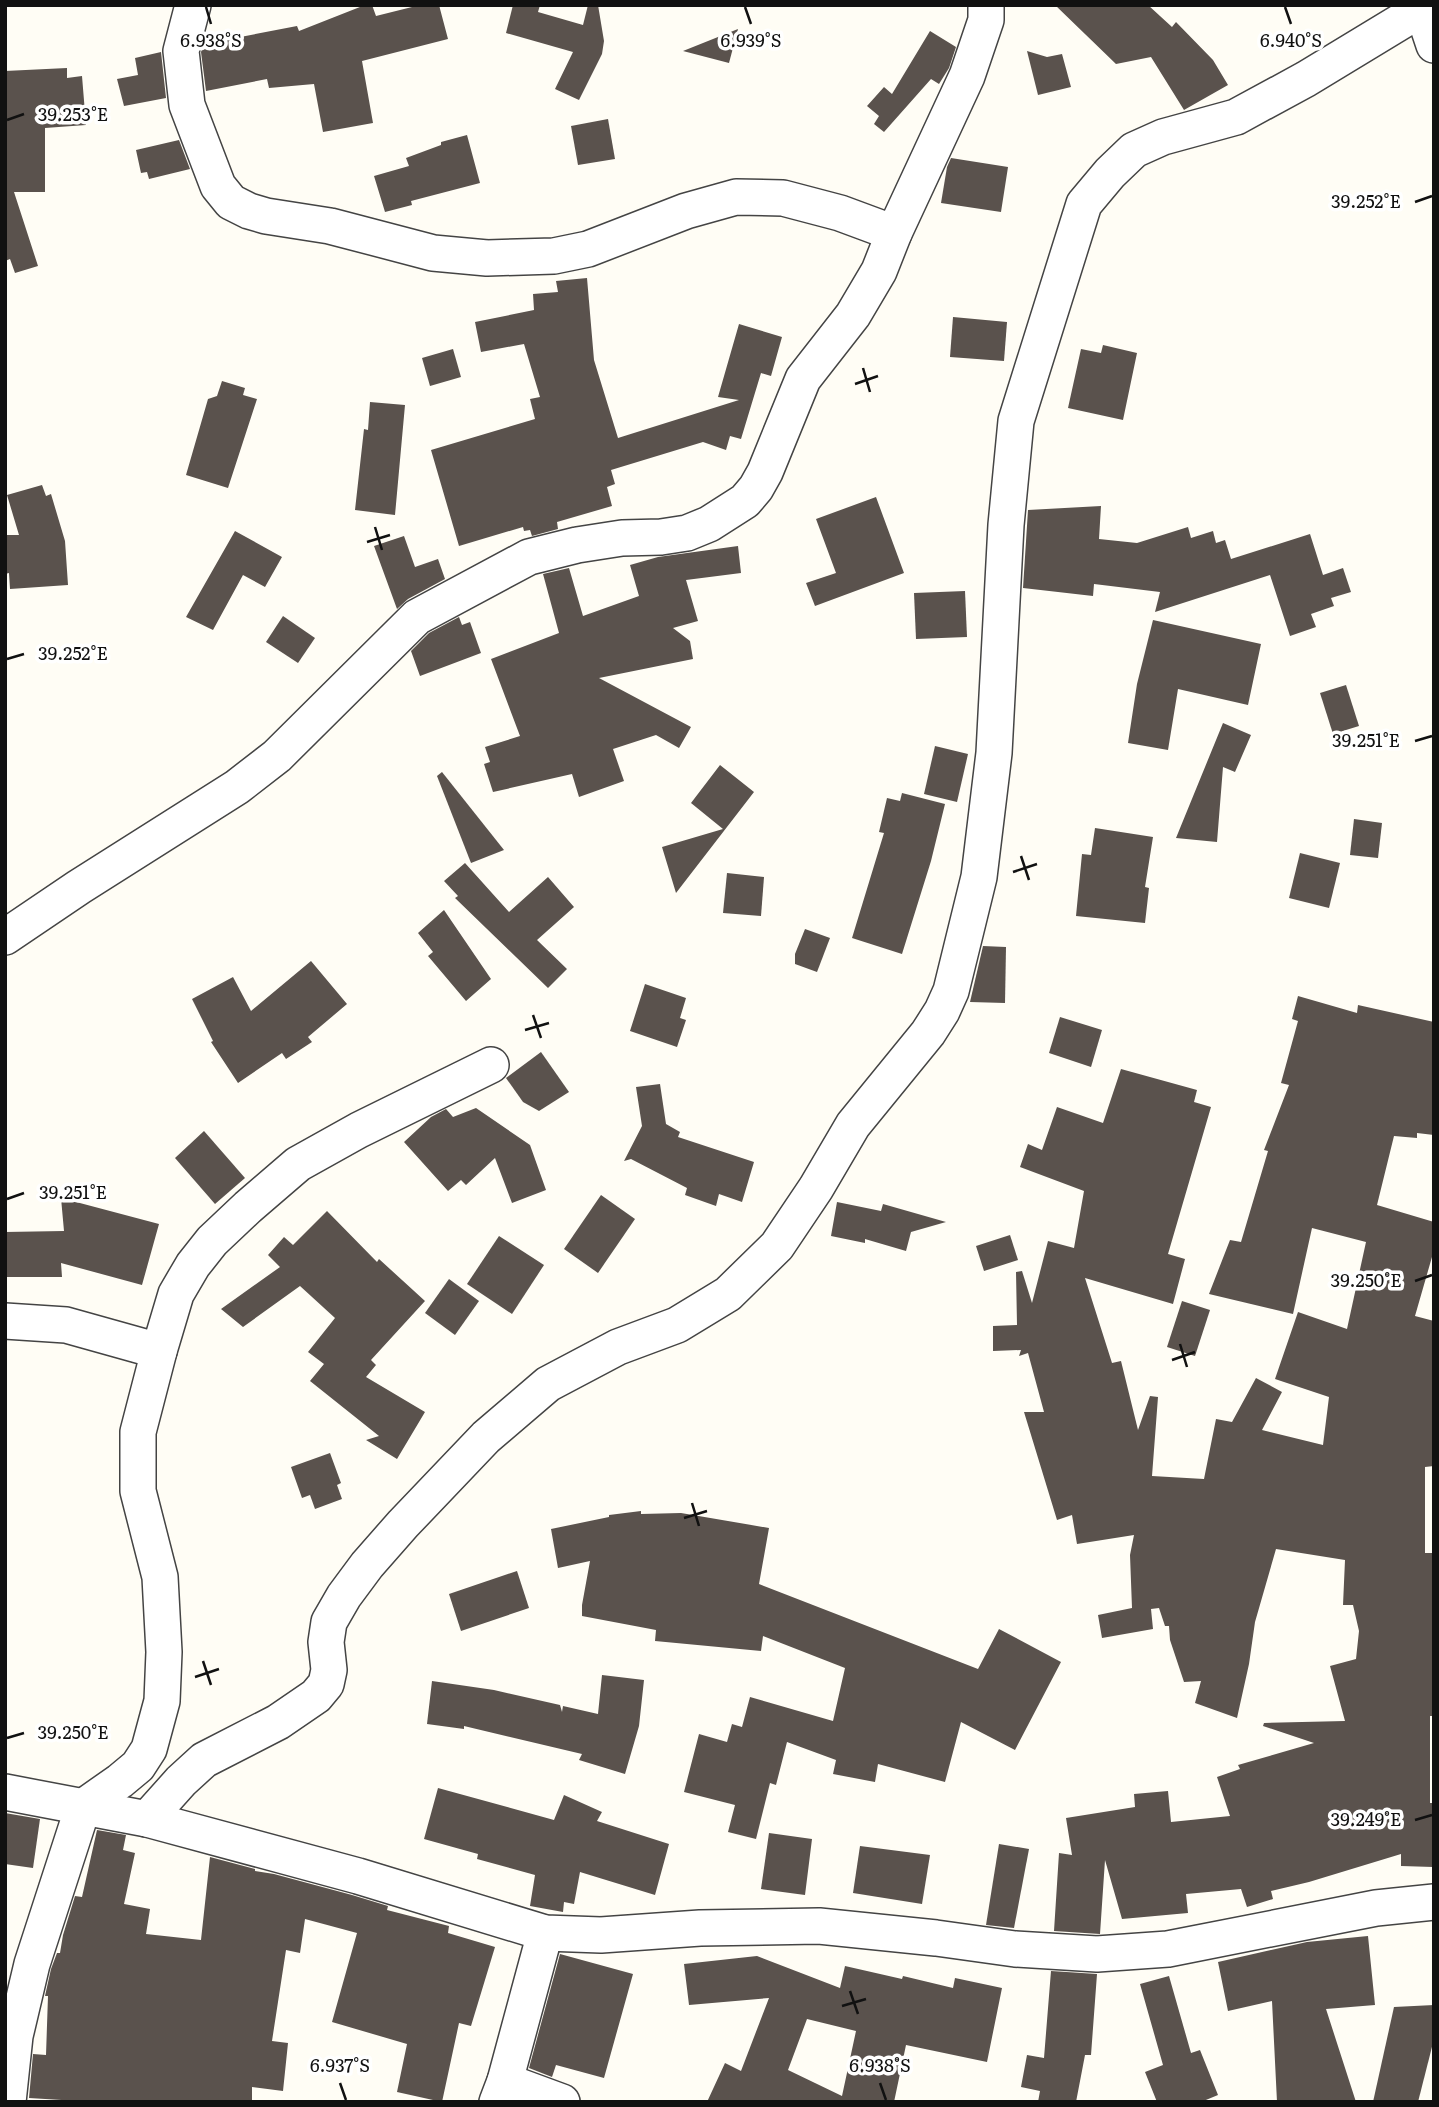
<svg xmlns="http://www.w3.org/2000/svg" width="1439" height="2107" font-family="Literata,serif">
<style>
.building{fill:#5a524d;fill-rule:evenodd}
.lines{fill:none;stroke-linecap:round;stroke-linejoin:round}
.street-casing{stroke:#444;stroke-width:38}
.street{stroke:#fff;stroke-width:35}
.ticks{fill:none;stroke:#111;stroke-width:2.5}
.ticks-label{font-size:18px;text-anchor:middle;fill:#111;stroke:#fff;stroke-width:7;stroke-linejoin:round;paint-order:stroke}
</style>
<rect width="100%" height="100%" fill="#fffdf5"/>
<!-- building -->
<g class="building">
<polygon points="365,5 372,5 376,16 420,5 439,5 448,39 362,61 373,123 323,132 314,84 269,88 267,79 206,91 201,52 204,44 297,26 299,31"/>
<polygon points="513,5 540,5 538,12 583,25 588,5 598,5 604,41 602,54 579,100 555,89 573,52 506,33"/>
<polygon points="1055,5 1148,5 1172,27 1176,22 1213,60 1228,85 1184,110 1151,57 1116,64"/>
<polygon points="738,29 729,63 683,51"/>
<polygon points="930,31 956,47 949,68 939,84 931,79 884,132 874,124 879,116 867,106 884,87 892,94"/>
<polygon points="1027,51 1047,57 1062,54 1071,87 1038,95"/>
<polygon points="161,52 166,98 124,106 117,79 138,75 135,58"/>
<polygon points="67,68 67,78 82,76 86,125 45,128 45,192 14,192 38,266 15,273 10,259 5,261 5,183 7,182 5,71"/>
<polygon points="608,119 615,159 578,165 571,126"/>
<polygon points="467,135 480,183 411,201 412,205 385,212 374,176 409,166 406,158 441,145 441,142"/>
<polygon points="179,140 190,169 149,179 147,172 141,173 136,150"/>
<polygon points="951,158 1008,167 1001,212 941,203 947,167"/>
<polygon points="587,278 594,360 618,438 739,400 718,397 739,324 782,337 771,376 761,373 741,439 730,436 726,450 703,442 611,470 615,484 607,487 612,506 557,522 558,529 532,536 530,530 524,531 523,527 459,546 431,450 535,419 530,399 540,397 524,344 481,352 475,322 534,310 533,294 558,292 556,281"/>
<polygon points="953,317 1007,322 1004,361 950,357"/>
<polygon points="1103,345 1137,353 1123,420 1068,408 1081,349 1101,353"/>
<polygon points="453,349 461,377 430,386 422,358"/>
<polygon points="222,381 245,388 243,395 257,399 228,488 186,475 208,399 217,396"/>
<polygon points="370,402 405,405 395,515 355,510 364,429 368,430"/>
<polygon points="42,485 46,496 51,494 65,541 68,585 10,589 9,573 5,574 5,535 19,535 7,495"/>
<polygon points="876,497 904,573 815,606 806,583 836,573 816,519"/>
<polygon points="1101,506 1099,539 1137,543 1188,527 1191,538 1213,531 1216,543 1225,540 1231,559 1310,534 1323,575 1343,568 1351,592 1331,598 1334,606 1311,614 1316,627 1290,636 1270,575 1155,612 1160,592 1094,584 1093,596 1023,588 1028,510"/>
<polygon points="235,531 282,557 265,587 243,575 213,630 186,617"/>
<polygon points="404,536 415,567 438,559 445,579 408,599 397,609 374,546"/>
<polygon points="738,546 741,573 686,580 698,621 673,628 690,641 693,659 599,678 691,727 679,748 656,735 613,749 624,781 579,797 572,774 493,792 484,764 490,762 485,747 520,736 491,659 559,633 543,574 569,568 583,616 639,596 630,565 658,557"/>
<polygon points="965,591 967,637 916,639 914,593"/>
<polygon points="283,616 315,638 298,663 266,642"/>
<polygon points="459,617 462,625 470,622 481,653 420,676 411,651 429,633"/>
<polygon points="1153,620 1261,644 1248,705 1178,689 1168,750 1128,743 1137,684"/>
<polygon points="1346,685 1359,726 1333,734 1320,693"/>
<polygon points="1223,723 1251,735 1235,772 1223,767 1217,842 1176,838"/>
<polygon points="935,746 968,754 957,802 924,794"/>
<polygon points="720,765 754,792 676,893 662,847 723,829 691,803"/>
<polygon points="442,772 504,850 471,863 437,776"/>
<polygon points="902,793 945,804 931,861 902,954 852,938 884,833 879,832 887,798 900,801"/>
<polygon points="1354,819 1382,823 1378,858 1350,855"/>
<polygon points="1095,828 1153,837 1145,887 1149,888 1145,923 1076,916 1082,854 1091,855"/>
<polygon points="1300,853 1340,863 1329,908 1289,898"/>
<polygon points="465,863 509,912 548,877 574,907 537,940 567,969 548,988 455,898 458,896 444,881"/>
<polygon points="727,873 764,877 761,916 723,913"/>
<polygon points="444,910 491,979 466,1001 428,956 433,952 418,933"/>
<polygon points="805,929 830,938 817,972 795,964 795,954"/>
<polygon points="983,946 1006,947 1005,1003 970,1002"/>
<polygon points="311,961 347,1004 308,1037 312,1042 286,1059 282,1053 238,1083 211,1042 213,1041 192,999 233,977 251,1011"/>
<polygon points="645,984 686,998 680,1018 686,1020 677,1047 630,1031"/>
<polygon points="1298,996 1357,1013 1358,1005 1434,1022 1434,1135 1417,1133 1417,1138 1394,1136 1377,1205 1434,1222 1434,1250 1415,1316 1434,1321 1434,1466 1425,1467 1425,1553 1434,1553 1434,1716 1430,1716 1430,1803 1434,1803 1433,1867 1401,1866 1401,1854 1309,1882 1271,1891 1273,1899 1247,1907 1241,1889 1186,1894 1188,1913 1122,1919 1105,1860 1100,1934 1054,1931 1059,1853 1072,1855 1066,1818 1135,1807 1134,1794 1168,1791 1171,1822 1230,1816 1217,1777 1240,1769 1238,1765 1314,1743 1263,1726 1264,1723 1345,1721 1330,1666 1356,1659 1359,1631 1353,1605 1343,1605 1345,1560 1276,1549 1255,1622 1249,1664 1237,1718 1195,1703 1201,1681 1184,1682 1170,1640 1169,1626 1165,1626 1159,1608 1151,1609 1153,1629 1102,1638 1098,1615 1132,1608 1130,1555 1134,1535 1077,1544 1072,1515 1057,1520 1024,1412 1044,1412 1028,1353 1019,1356 1021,1350 993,1351 993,1326 1017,1325 1016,1272 1022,1271 1032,1303 1048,1241 1074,1248 1084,1191 1020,1167 1028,1144 1042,1150 1057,1107 1103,1123 1121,1069 1197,1090 1194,1102 1211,1107 1168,1254 1185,1259 1173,1304 1085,1278 1112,1363 1121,1361 1138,1430 1150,1396 1158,1397 1152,1476 1204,1479 1216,1419 1232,1422 1256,1378 1282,1392 1262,1430 1323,1445 1329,1397 1275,1379 1298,1312 1347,1329 1366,1242 1312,1228 1293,1314 1209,1294 1230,1240 1241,1242 1268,1151 1264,1150 1289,1085 1281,1083 1298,1021 1292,1019"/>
<polygon points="1060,1017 1102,1030 1091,1067 1049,1053"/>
<polygon points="541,1052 569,1092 539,1111 523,1102 506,1078"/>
<polygon points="660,1084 666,1124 680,1132 678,1137 754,1162 742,1202 719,1194 716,1206 685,1195 687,1188 631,1159 624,1161 642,1126 636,1087"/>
<polygon points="476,1108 530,1145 546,1190 512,1203 495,1158 466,1185 461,1180 448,1191 404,1142 431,1117 446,1109 453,1117"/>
<polygon points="204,1131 245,1178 215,1204 175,1158"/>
<polygon points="601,1195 635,1219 598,1273 564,1249"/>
<polygon points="61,1198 159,1224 142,1285 61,1263 62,1277 5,1277 5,1232 64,1231"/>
<polygon points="837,1202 881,1211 883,1204 946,1222 911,1232 906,1251 865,1239 865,1243 831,1236"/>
<polygon points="327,1211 377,1262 379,1259 425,1301 371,1360 376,1365 366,1377 425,1412 397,1459 366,1440 379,1436 310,1381 324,1364 308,1352 335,1318 300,1286 243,1327 221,1309 280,1267 268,1255 284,1237 293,1245"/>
<polygon points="1010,1235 1018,1260 984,1271 976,1246"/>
<polygon points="499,1236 544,1265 512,1314 467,1284"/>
<polygon points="449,1279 479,1301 455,1335 425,1313"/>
<polygon points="1182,1301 1210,1310 1195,1356 1167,1347"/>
<polygon points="330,1453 341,1483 337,1485 342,1499 315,1509 310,1495 302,1498 291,1467"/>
<polygon points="641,1511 641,1514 681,1513 769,1528 759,1584 978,1669 999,1629 1061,1662 1015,1750 961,1722 945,1782 878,1764 875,1782 833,1774 836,1760 787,1742 776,1785 770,1783 756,1839 728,1832 735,1805 684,1792 699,1734 727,1742 732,1724 742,1727 750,1697 833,1721 845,1668 763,1636 761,1651 655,1641 656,1630 582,1616 582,1605 590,1561 558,1568 551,1529 609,1517 609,1515"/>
<polygon points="517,1571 529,1608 461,1631 449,1594"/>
<polygon points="602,1675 644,1680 639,1726 625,1774 579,1760 582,1754 464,1726 464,1729 427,1724 432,1681 494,1690 560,1705 562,1712 563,1706 598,1714"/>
<polygon points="438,1788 554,1820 564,1795 602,1812 597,1821 669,1844 655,1895 580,1872 574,1904 564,1902 563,1912 530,1906 535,1875 477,1859 478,1854 424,1839"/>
<polygon points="5,1813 40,1819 33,1868 5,1864"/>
<polygon points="97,1830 126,1835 123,1850 135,1853 124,1904 150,1909 146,1934 201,1940 210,1857 255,1869 255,1871 274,1874 352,1895 388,1906 387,1910 449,1926 448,1933 495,1947 471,2026 459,2023 442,2102 397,2092 407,2044 332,2022 357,1933 305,1919 300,1953 286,1950 272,2041 288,2043 283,2091 252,2087 252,2102 94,2102 29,2098 33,2054 46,2055 48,1996 45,1996 51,1969 57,1953 60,1953 63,1935 75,1896 82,1897"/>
<polygon points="769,1833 812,1839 805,1895 761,1889"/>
<polygon points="999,1844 1029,1849 1014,1928 986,1925"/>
<polygon points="860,1846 930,1855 922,1904 853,1893"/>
<polygon points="1368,1936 1375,2005 1326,2009 1356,2102 1277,2102 1272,2001 1228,2011 1218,1962 1307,1942"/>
<polygon points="560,1954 633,1974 604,2078 556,2065 552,2077 529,2068"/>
<path d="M 757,1956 L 840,1988 L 845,1966 L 902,1979 L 903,1976 L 953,1988 L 955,1978 L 1002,1988 L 987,2062 L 906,2045 L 894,2102 L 707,2102 L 725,2063 L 741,2071 L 769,1998 L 689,2005 L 684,1964 ZM 807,2019 L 856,2031 L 842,2096 L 788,2070 Z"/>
<polygon points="1051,1971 1097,1974 1091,2055 1085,2055 1076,2102 1038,2102 1040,2091 1021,2087 1027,2055 1044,2058"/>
<polygon points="1169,1976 1191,2053 1200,2050 1218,2095 1201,2102 1157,2102 1145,2072 1163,2065 1140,1984"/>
<polygon points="1434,2005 1434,2039 1418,2102 1373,2102 1394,2007"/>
</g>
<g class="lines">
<defs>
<g id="street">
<polyline points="193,5 181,51 187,105 218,186 231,202 249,211 266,216 330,226 433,253 487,258 554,256 588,249 686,211 736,197 783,198 840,213 894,233"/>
<polyline points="1422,9 1434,45"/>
<polyline points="5,937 79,887 237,787 277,756 417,617 529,557 577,545 622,538 661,537 687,533 709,524 745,501 756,488 765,472 803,379 853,315 879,271 894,233 967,76 986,20 986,5"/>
<polyline points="5,1321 66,1325 159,1351"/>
<polyline points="5,1792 147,1819 358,1876 545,1933 601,1935 700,1928 819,1926 936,1938 1015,1949 1097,1954 1168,1949 1376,1908 1434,1902"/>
<polyline points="147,1819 181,1781 204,1760 278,1722 316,1696 326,1684 329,1670 326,1642 329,1622 344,1596 367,1565 403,1524 486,1437 548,1384 618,1347 677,1325 728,1294 777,1246 816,1188 853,1125 928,1033 942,1011 951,991 979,877 994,753 1006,525 1016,421 1084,204 1110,173 1134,150 1163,137 1236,117 1306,79 1428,5"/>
<polyline points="505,2081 562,2102"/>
<polyline points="8,2102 15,2036 32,1964 83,1807 120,1781 138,1766 149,1749 162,1701 164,1652 160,1577 138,1491 138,1432 159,1351 176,1294 193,1265 212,1241 248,1207 298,1164 359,1130 491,1065"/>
<polyline points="497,2102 505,2081 545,1933"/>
</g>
</defs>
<!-- street casing -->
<use href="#street" class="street-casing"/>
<!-- street -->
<use href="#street" class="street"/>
</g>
<!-- ticks -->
<path class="ticks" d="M 206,7 L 211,24M 745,7 L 751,24M 1285,7 L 1291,24M 7,120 L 24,114M 1415,202 L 1432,196M 863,368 L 870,392M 855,384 L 878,376M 375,527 L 382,550M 367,542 L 390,535M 7,659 L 24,654M 1415,741 L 1432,736M 1021,856 L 1029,880M 1013,872 L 1037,864M 533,1015 L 541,1038M 525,1030 L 549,1023M 7,1199 L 24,1193M 1415,1281 L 1432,1275M 1180,1344 L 1187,1367M 1172,1360 L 1195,1352M 692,1503 L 699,1526M 684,1518 L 707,1511M 203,1661 L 211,1685M 195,1677 L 219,1669M 7,1738 L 24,1733M 1415,1820 L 1432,1815M 850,1991 L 858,2014M 842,2006 L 866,1999M 340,2083 L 346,2100M 880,2083 L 886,2100"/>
<g class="ticks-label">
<text x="211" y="47">6.938°S</text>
<text x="751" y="47">6.939°S</text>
<text x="1291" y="47">6.940°S</text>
<text x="73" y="121">39.253°E</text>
<text x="1366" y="208">39.252°E</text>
<text x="73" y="660">39.252°E</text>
<text x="1366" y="747">39.251°E</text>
<text x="73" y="1199">39.251°E</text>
<text x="1366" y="1287">39.250°E</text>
<text x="73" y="1739">39.250°E</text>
<text x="1366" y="1826">39.249°E</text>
<text x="340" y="2072">6.937°S</text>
<text x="880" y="2072">6.938°S</text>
</g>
<!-- border -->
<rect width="1439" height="2107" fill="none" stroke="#111111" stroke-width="14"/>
</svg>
